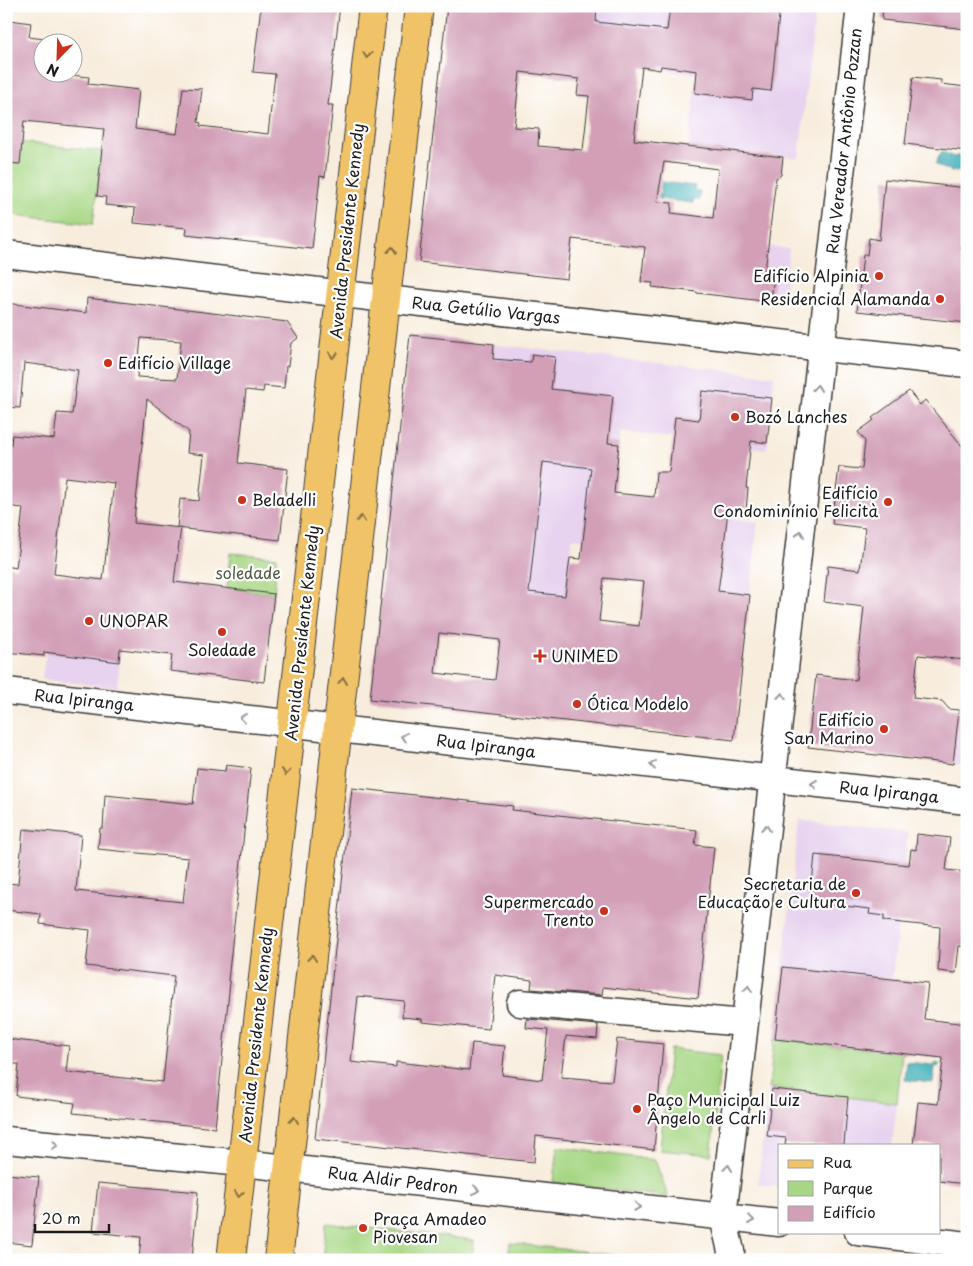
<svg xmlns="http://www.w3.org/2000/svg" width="973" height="1266" font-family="'Playpen Sans',sans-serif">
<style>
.built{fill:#e7d2ef}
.green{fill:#a7d785;stroke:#627a50}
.water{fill:#40b1b9;stroke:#2e666a}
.building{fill:#d29fb7;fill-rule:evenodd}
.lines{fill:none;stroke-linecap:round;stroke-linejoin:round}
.minor-casing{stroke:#3d3b39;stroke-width:29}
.major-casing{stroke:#3d3b39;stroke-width:30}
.minor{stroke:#fff;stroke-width:26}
.major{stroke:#f1c369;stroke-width:28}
.oneway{stroke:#867042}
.oneway2{stroke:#999}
.poi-dot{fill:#c8321e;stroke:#fff;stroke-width:2}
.labels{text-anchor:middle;stroke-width:4.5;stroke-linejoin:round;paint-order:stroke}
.street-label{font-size:16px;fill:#1c1c1c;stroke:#fff}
.poi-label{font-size:16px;fill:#1c1c1c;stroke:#fff;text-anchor:start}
.park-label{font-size:16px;fill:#4d5d41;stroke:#fff}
</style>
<rect width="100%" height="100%" fill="#fff"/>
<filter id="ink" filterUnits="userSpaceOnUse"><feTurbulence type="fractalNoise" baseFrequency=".02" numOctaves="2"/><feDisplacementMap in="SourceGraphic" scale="10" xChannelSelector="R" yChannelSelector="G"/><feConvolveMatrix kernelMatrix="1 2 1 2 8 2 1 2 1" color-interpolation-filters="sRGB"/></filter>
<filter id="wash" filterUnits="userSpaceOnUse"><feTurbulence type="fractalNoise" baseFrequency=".0096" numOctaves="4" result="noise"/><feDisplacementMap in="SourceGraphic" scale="20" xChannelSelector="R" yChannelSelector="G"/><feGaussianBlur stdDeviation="1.12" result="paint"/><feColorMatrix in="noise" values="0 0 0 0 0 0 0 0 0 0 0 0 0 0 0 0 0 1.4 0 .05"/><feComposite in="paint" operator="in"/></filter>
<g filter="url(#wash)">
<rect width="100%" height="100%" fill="#f8eddd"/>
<!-- built -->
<g class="built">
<polygon points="447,6 816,6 799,158 689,146 697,74 443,45"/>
<polygon points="769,246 789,249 784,303 691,293 695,257 766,265"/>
<polygon points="410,335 774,376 767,449 620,432 616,467 612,505 758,522 750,595 604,578 608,542 572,538 552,719 515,715 525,628 402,408"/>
<polygon points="128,583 117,688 42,679 46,652"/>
<polygon points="967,645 967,765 953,764"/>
<polygon points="799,820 908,833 892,979 783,967"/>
<polygon points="769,1088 897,1103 892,1145 779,1145 779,1187 758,1184"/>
</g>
<!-- green -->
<g class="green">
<polygon points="6,141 102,151 93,224 6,214"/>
<polygon points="230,553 277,557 274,594 227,588"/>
<polygon points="774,1039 902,1053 897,1103 769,1088"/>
<polygon points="670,1049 721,1055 711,1155 660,1150"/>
<polygon points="557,1147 655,1160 668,1197 553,1182"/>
<polygon points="326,1223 474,1240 472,1260 322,1260"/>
<polygon points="510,1243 657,1260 508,1260"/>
</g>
<!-- water -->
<g class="water">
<polygon points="942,151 953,157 966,154 967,169 951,172 949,169 945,169 935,164"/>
<polygon points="662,182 695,186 694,190 700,191 699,200 693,199 693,203 659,199"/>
<polygon points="907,1062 933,1065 936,1062 939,1063 939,1066 935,1067 933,1083 905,1080"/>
</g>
<g id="blocks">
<!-- building -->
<g class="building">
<polygon points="261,6 340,6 328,105 333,105 325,177 320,176 312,249 186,235 187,228 134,223 135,208 105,205 106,197 97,196 104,129 24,121 20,164 6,163 6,34 9,34 10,20 31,23 29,37 44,39 42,72 89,77 88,84 139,90 135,129 177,134 183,88 202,89 198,122 201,123 200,126 268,134 275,74 253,72"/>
<path d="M 447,6 L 597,6 L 596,22 L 667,30 L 670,6 L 780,6 L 771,91 L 753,89 L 752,100 L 695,93 L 697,71 L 661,66 L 660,70 L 642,67 L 634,140 L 783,157 L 781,175 L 776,178 L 765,272 L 774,273 L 771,302 L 697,293 L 697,292 L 652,287 L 653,283 L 641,282 L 645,247 L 572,239 L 567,279 L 419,262 ZM 520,72 L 579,79 L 577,95 L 589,96 L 583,150 L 538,146 L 539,129 L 514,127 ZM 664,162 L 718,169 L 713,218 L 671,213 L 672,203 L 657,202 Z"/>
<polygon points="883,6 967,6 967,29 882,20"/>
<polygon points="913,77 941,80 941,84 967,87 967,151 905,144"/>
<polygon points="885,179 967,188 961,249 967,250 967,323 857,311 863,255 867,255 869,238 879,240"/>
<path d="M 87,298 L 287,322 L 298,338 L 291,343 L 288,366 L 286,366 L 284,388 L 264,386 L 263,392 L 246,390 L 238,463 L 288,469 L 280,540 L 177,528 L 180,499 L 199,501 L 204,455 L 187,453 L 189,432 L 147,399 L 135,511 L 134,523 L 181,528 L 174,582 L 274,594 L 264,682 L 170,671 L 172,655 L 120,649 L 119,662 L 44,652 L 44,656 L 6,652 L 6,566 L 16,568 L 23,508 L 6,506 L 6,461 L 9,461 L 12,435 L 54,439 L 57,413 L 72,414 L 78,370 L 24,363 L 20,408 L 6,407 L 6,303 L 86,313 ZM 141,338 L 181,341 L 177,379 L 137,377 ZM 65,477 L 114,483 L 103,580 L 54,574 Z"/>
<path d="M 410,335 L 494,344 L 493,359 L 531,362 L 532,354 L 555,357 L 551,389 L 613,396 L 608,443 L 619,444 L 614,493 L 654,497 L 656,472 L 669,472 L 675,417 L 699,420 L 702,391 L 772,398 L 767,443 L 751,441 L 746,488 L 748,488 L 746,511 L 737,509 L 737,511 L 728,510 L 722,562 L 718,591 L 750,595 L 734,740 L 370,699 ZM 543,462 L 591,468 L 581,559 L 570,558 L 565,596 L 529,592 ZM 604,578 L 644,582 L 639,626 L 599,621 ZM 439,633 L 500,640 L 495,680 L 435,673 Z"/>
<polygon points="909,391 920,405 925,400 967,452 967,645 965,660 918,655 913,698 942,701 949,709 959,710 953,764 808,747 816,675 856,680 864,607 824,602 828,566 860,570 865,528 832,524 839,467 862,469 865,441 858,432 874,420 872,418"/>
<polygon points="226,765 251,768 228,981 230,982 215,1128 73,1113 75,1103 16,1096 19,1064 6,1064 6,1039 69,1046 66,1072 163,1082 174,976 86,966 90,930 40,924 41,914 6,910 6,883 18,884 23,829 81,835 76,891 183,902 188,858 98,849 100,828 103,828 105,795 193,804 197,768 225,771"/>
<polygon points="352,788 513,806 512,810 697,830 695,845 714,847 698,998 603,987 602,995 531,989 532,980 495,975 489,1029 422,1022 422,1019 402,1017 404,1001 358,996 351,1062 396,1067 396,1062 469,1070 472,1043 505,1046 502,1075 542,1080 548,1030 526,1028 527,1019 598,1025 597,1039 566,1036 561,1077 612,1081 617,1039 663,1044 654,1150 536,1136 534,1162 315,1139"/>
<polygon points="917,834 950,838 946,870 967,872 967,947 959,946 956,973 938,971 940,927 884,921 884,916 869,914 870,909 810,902 815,855 909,865 911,849 916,850"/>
<polygon points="783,967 928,983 924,1019 967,1024 967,1184 939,1181 939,1145 913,1145 918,1102 938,1104 943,1058 775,1039"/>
<polygon points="772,1089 848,1097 844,1145 785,1145 786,1138 767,1136"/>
<polygon points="6,1174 39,1177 32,1245 6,1242"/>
<polygon points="98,1183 198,1192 192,1260 139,1260 141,1237 93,1232"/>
</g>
</g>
</g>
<g filter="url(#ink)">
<use href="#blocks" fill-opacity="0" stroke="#3d3b39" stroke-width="1"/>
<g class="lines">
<defs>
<g id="minor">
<polyline points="6,254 386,299 967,364"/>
<polyline points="6,691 967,801"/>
<polyline points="520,1003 744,1023"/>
<polyline points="6,1140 242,1163 779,1223"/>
<polyline points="858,1232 967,1245"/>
<polyline points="730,1260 731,1251 723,1217 860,6"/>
</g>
<g id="major">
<polyline points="231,1260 373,6"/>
<polyline points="278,1260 419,6"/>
</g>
</defs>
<!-- minor casing -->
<use href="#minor" class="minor-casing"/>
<!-- major casing -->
<use href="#major" class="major-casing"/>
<!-- minor -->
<use href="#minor" class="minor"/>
<!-- major -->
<use href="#major" class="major"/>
</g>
<!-- one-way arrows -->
<defs><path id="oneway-chevron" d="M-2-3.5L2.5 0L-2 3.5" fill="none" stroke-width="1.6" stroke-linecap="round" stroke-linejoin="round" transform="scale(1.25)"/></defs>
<g class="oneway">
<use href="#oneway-chevron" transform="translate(367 55) rotate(96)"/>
<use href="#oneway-chevron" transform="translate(392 250) rotate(-84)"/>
<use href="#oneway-chevron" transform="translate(333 355) rotate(96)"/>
<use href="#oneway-chevron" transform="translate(361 519) rotate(-84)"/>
<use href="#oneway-chevron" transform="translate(343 681) rotate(-84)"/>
<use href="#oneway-chevron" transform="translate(286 772) rotate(96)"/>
<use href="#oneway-chevron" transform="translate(312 958) rotate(-84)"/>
<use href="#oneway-chevron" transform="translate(294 1120) rotate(-84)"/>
<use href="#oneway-chevron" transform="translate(239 1194) rotate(97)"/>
</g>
<g class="oneway2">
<use href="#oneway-chevron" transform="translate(817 388) rotate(-84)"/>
<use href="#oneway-chevron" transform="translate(800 534) rotate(-83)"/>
<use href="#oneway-chevron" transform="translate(782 696) rotate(-83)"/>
<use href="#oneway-chevron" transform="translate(243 718) rotate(-174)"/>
<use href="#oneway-chevron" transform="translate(404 737) rotate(-173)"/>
<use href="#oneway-chevron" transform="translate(653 765) rotate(-173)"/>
<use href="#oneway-chevron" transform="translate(814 784) rotate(-174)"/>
<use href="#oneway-chevron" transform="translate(766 828) rotate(-83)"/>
<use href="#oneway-chevron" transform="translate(748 989) rotate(-83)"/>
<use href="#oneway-chevron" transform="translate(55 1145) rotate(5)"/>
<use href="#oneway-chevron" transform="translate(728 1168) rotate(-84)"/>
<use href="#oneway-chevron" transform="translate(476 1190) rotate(7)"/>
<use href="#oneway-chevron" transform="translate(637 1207) rotate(6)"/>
<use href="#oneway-chevron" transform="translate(751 1220) rotate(7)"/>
</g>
</g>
<!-- markers -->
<g class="poi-dot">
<circle cx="879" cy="276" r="5"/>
<circle cx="940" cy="299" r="5"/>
<circle cx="108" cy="363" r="5"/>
<circle cx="735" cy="417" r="5"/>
<circle cx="242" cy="500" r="5"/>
<circle cx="888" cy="502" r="5"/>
<circle cx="89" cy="621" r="5"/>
<circle cx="222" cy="632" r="5"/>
<path d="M537.5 648.5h5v5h5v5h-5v5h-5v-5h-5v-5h5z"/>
<circle cx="577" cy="704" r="5"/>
<circle cx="884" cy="729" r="5"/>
<circle cx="856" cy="893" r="5"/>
<circle cx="604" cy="911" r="5"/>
<circle cx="637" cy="1109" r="5"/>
<circle cx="363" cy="1228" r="5"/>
</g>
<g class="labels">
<!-- street labels -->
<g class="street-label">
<text transform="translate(844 141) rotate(-84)" y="6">Rua Vereador Antônio Pozzan</text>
<text transform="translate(347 231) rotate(-84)" y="6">Avenida Presidente Kennedy</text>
<text transform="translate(486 310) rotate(6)" y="6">Rua Getúlio Vargas</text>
<text transform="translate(302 633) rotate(-84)" y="6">Avenida Presidente Kennedy</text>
<text transform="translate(84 700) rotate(6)" y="6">Rua Ipiranga</text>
<text transform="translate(486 746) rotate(7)" y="6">Rua Ipiranga</text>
<text transform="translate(889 792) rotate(6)" y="6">Rua Ipiranga</text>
<text transform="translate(256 1035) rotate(-84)" y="6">Avenida Presidente Kennedy</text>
<text transform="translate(393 1180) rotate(7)" y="6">Rua Aldir Pedron</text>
</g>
<!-- poi labels -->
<g class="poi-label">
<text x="869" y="282" text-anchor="end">Edifício Alpinia</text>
<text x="930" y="305" text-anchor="end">Residencial Alamanda</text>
<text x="118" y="369">Edifício Village</text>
<text x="745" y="423">Bozó Lanches</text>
<text x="878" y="499" text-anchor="end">Edifício<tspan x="878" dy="18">Condominínio Felicità</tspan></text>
<text x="252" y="506">Beladelli</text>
<text x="99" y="627">UNOPAR</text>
<text x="222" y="656" text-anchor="middle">Soledade</text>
<text x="551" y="662">UNIMED</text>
<text x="587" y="710">Ótica Modelo</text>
<text x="874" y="726" text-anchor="end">Edifício<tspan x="874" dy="18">San Marino</tspan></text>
<text x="846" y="890" text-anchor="end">Secretaria de<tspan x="846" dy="18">Educação e Cultura</tspan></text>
<text x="594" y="908" text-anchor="end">Supermercado<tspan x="594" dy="18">Trento</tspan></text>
<text x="647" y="1106">Paço Municipal Luiz<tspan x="647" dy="18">Ângelo de Carli</tspan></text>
<text x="373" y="1225">Praça Amadeo<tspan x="373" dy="18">Piovesan</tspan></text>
</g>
<!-- park labels -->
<g class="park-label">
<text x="248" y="579">soledade</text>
</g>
</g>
<!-- margin -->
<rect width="973" height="1266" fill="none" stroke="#fff" stroke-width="25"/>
<!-- legend -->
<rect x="778" y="1144" width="162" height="90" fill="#ffffff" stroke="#a4a4a4"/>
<rect x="788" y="1160" width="25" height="8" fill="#f1c369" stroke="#a4a4a4"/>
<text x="823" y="1168" font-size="15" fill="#1c1c1c">Rua</text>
<rect x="788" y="1181" width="25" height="15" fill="#a7d785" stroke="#a4a4a4"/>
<text x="823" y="1194" font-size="15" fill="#1c1c1c">Parque</text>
<rect x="788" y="1206" width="25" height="15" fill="#d29fb7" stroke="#a4a4a4"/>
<text x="823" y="1218" font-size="15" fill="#1c1c1c">Edifício</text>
<!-- north arrow -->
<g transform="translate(58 58) rotate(203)"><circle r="24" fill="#ffffff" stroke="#a4a4a4"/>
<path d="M0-4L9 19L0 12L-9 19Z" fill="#c8321e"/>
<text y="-8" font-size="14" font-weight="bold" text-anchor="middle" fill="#1c1c1c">N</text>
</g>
<!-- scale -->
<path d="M35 1224v8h74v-8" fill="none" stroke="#1c1c1c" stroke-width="2.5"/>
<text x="42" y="1224" font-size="15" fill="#1c1c1c" stroke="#ffffff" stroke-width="4" paint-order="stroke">20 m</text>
</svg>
